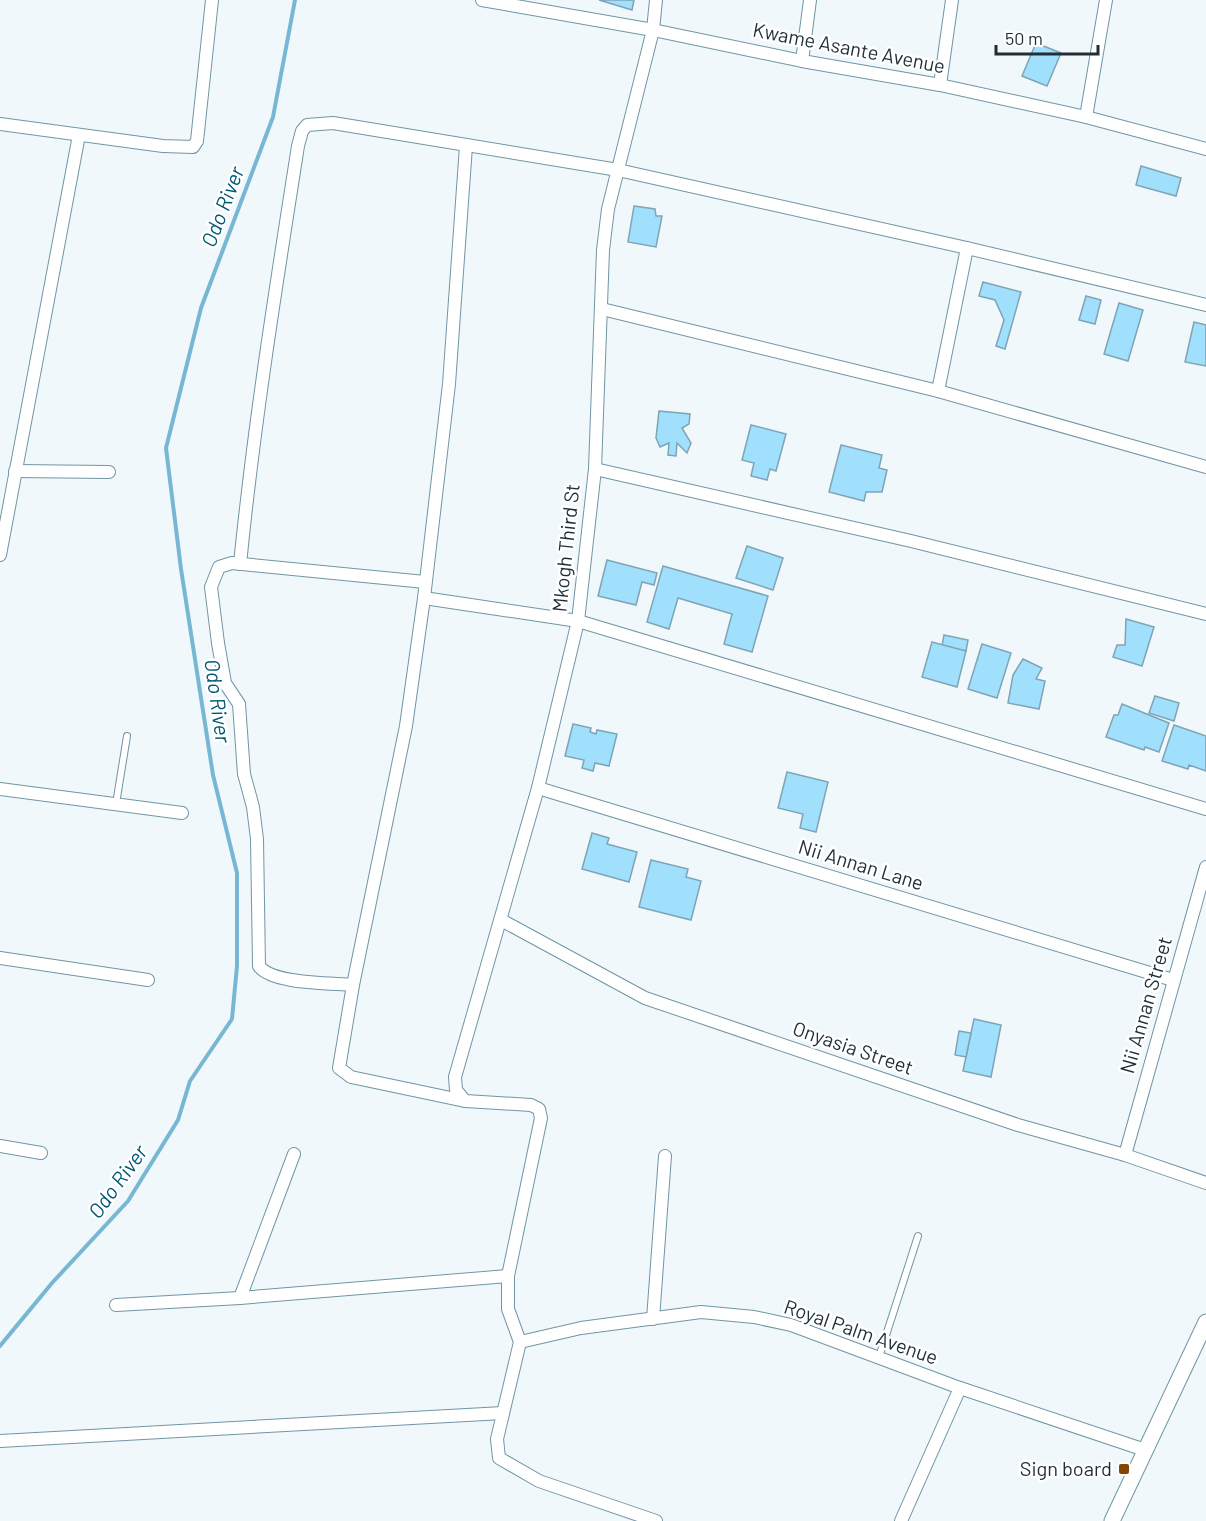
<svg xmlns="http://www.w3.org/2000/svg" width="1206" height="1521" font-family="Barlow,sans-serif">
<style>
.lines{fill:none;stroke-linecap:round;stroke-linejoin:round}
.stream{stroke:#78b7d3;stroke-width:4}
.building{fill:#a0e0fd;stroke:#7ea4b5;stroke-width:1.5}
.service-casing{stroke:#7095a6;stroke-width:8}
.minor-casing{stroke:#7095a6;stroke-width:14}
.tertiary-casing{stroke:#7095a6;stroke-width:17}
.service{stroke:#fff;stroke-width:6}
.minor{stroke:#fff;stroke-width:12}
.tertiary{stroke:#fff;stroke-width:15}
.poi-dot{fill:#844605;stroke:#fff;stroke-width:2}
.labels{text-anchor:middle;stroke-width:5;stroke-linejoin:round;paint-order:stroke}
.street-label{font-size:20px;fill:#1f2f36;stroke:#fff}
.poi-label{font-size:20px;fill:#1f2f36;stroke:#fff;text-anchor:end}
.water-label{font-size:21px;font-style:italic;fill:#005975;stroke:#fff}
</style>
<rect width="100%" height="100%" fill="#f0f8fb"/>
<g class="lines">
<!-- stream -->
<polyline class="stream" points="0,1346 52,1283 128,1201 178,1120 190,1081 232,1019 237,966 237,873 213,775 181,569 166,448 201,308 273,117 295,0"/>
</g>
<!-- building -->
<g class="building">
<polygon points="599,0 634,0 632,10"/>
<polygon points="1036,43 1061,53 1047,86 1022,76"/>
<polygon points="1141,166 1181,178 1176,196 1136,185"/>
<polygon points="634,206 655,209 656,216 662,216 656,247 628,242"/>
<polygon points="983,282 1021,292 1005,349 996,346 1004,320 995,300 979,296"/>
<polygon points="1086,296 1101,300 1095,324 1079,320"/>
<polygon points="1119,303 1143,310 1128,361 1104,354"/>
<polygon points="1194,322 1206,325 1206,366 1185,362"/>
<polygon points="659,411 690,414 689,424 682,428 691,443 687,453 677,443 676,456 668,455 669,443 660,447 656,438"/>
<polygon points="751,425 786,434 776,471 770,469 767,480 751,476 754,463 742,460"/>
<polygon points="841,445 882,455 879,468 887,470 882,492 866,492 864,501 829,492"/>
<polygon points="747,546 783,558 773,590 736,578"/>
<polygon points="607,560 657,573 654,585 642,582 636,605 598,596"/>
<polygon points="663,566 768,596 752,652 724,644 732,614 678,598 669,629 647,622"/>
<polygon points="1126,619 1154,627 1142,666 1113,657 1117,645 1125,645"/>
<polygon points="944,635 968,640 966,651 942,646"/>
<polygon points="932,642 966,651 957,687 922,677"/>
<polygon points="982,644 1011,653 997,698 968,689"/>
<polygon points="1023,659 1042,668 1036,679 1045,681 1039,709 1008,703 1013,675"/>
<polygon points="1155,696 1179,703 1174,721 1149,713"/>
<polygon points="1122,704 1169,723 1159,752 1145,747 1144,750 1106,737 1114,715 1118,715"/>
<polygon points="573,724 591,728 590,732 596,734 597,730 617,734 609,766 595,763 593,771 582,768 584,760 565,756"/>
<polygon points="1174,725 1206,736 1206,771 1189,765 1188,769 1162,761"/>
<polygon points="787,772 828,782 816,832 800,828 803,814 778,808"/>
<polygon points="592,833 609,838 607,844 637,852 629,882 582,869"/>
<polygon points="651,860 688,869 686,877 701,881 691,920 639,907"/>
<polygon points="974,1019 1001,1025 991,1077 963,1071"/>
<polygon points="959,1031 971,1033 966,1057 955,1055"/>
</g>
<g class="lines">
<defs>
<g id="service">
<polyline points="116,804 127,736"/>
<polyline points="879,1357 918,1236"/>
</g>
<g id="minor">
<polyline points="482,0 653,30 802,61 940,85 1086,117 1206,149"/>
<polyline points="802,61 810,0"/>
<polyline points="940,85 952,0"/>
<polyline points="1086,117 1106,0"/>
<polyline points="0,124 163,146 193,147 197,141 212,0"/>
<polyline points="602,309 938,391 1206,467"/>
<polyline points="938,391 967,248"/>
<polyline points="595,469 911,541 1206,614"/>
<polyline points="15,471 109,472"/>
<polyline points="0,555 79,135"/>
<path d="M 240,564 C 254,424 276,286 298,146 L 302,131 L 307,125 L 333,123 L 618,170 L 967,248 L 1206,305"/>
<polyline points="424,598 578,621 1206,809"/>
<polyline points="538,788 1173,980"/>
<polyline points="0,789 182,813"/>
<polyline points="501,920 645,998 1018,1125 1125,1155 1206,1183"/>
<polyline points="0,958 148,980"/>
<path d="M 353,985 C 331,983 271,984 259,966 L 257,839 L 253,807 L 244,774 L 239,704 L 225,683 L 218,643 L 211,587 L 219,567 L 232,563 L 425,582"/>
<polyline points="465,1101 351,1077 339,1068 353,985 406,726 424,598 449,384 466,146"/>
<polyline points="0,1146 41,1153"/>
<polyline points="1125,1155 1206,867"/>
<polyline points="240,1298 294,1154"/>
<polyline points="116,1305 240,1298 508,1276"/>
<polyline points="653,1319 665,1156"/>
<polyline points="520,1342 581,1328 701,1312 754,1317 791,1325 960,1388 1145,1450"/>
<polyline points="0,1441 503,1413"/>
<polyline points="656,1521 539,1481 499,1458 497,1439 520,1342 508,1309 508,1276 541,1118 539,1109 531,1105 465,1101 456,1090 455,1077 538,788 578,621 595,469 603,250 608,209 653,30 656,0"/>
<polyline points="901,1521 960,1388"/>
</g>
<polyline id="tertiary" points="1112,1521 1206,1322"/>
</defs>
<!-- service casing -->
<use href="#service" class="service-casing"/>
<!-- minor casing -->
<use href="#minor" class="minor-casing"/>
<!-- tertiary casing -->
<use href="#tertiary" class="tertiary-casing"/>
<!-- service -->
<use href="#service" class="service"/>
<!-- minor -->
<use href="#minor" class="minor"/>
<!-- tertiary -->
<use href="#tertiary" class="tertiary"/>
</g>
<!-- markers -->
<rect class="poi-dot" x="1118" y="1463" width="12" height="12" rx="3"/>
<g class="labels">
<!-- street labels -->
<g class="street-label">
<text transform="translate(849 48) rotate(11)" y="7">Kwame Asante Avenue</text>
<text transform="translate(566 548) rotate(-84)" y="7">Mkogh Third St</text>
<text transform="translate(861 865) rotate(17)" y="7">Nii Annan Lane</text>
<text transform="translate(1146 1005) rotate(-74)" y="7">Nii Annan Street</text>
<text transform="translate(853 1048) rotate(19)" y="7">Onyasia Street</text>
<text transform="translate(861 1332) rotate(19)" y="7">Royal Palm Avenue</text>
</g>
<!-- poi labels -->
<g class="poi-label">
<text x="1112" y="1476">Sign board</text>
</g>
<!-- water labels -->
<g class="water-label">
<text transform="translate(223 207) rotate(-69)" y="7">Odo River</text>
<text transform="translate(217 701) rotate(82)" y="7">Odo River</text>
<text transform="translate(118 1182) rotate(-54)" y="7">Odo River</text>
</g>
</g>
<!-- scale -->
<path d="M996 45v9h102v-9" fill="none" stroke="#1f2f36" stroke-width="3"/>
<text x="1005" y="45" font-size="18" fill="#1f2f36" stroke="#ffffff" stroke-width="4.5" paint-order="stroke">50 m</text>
</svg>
